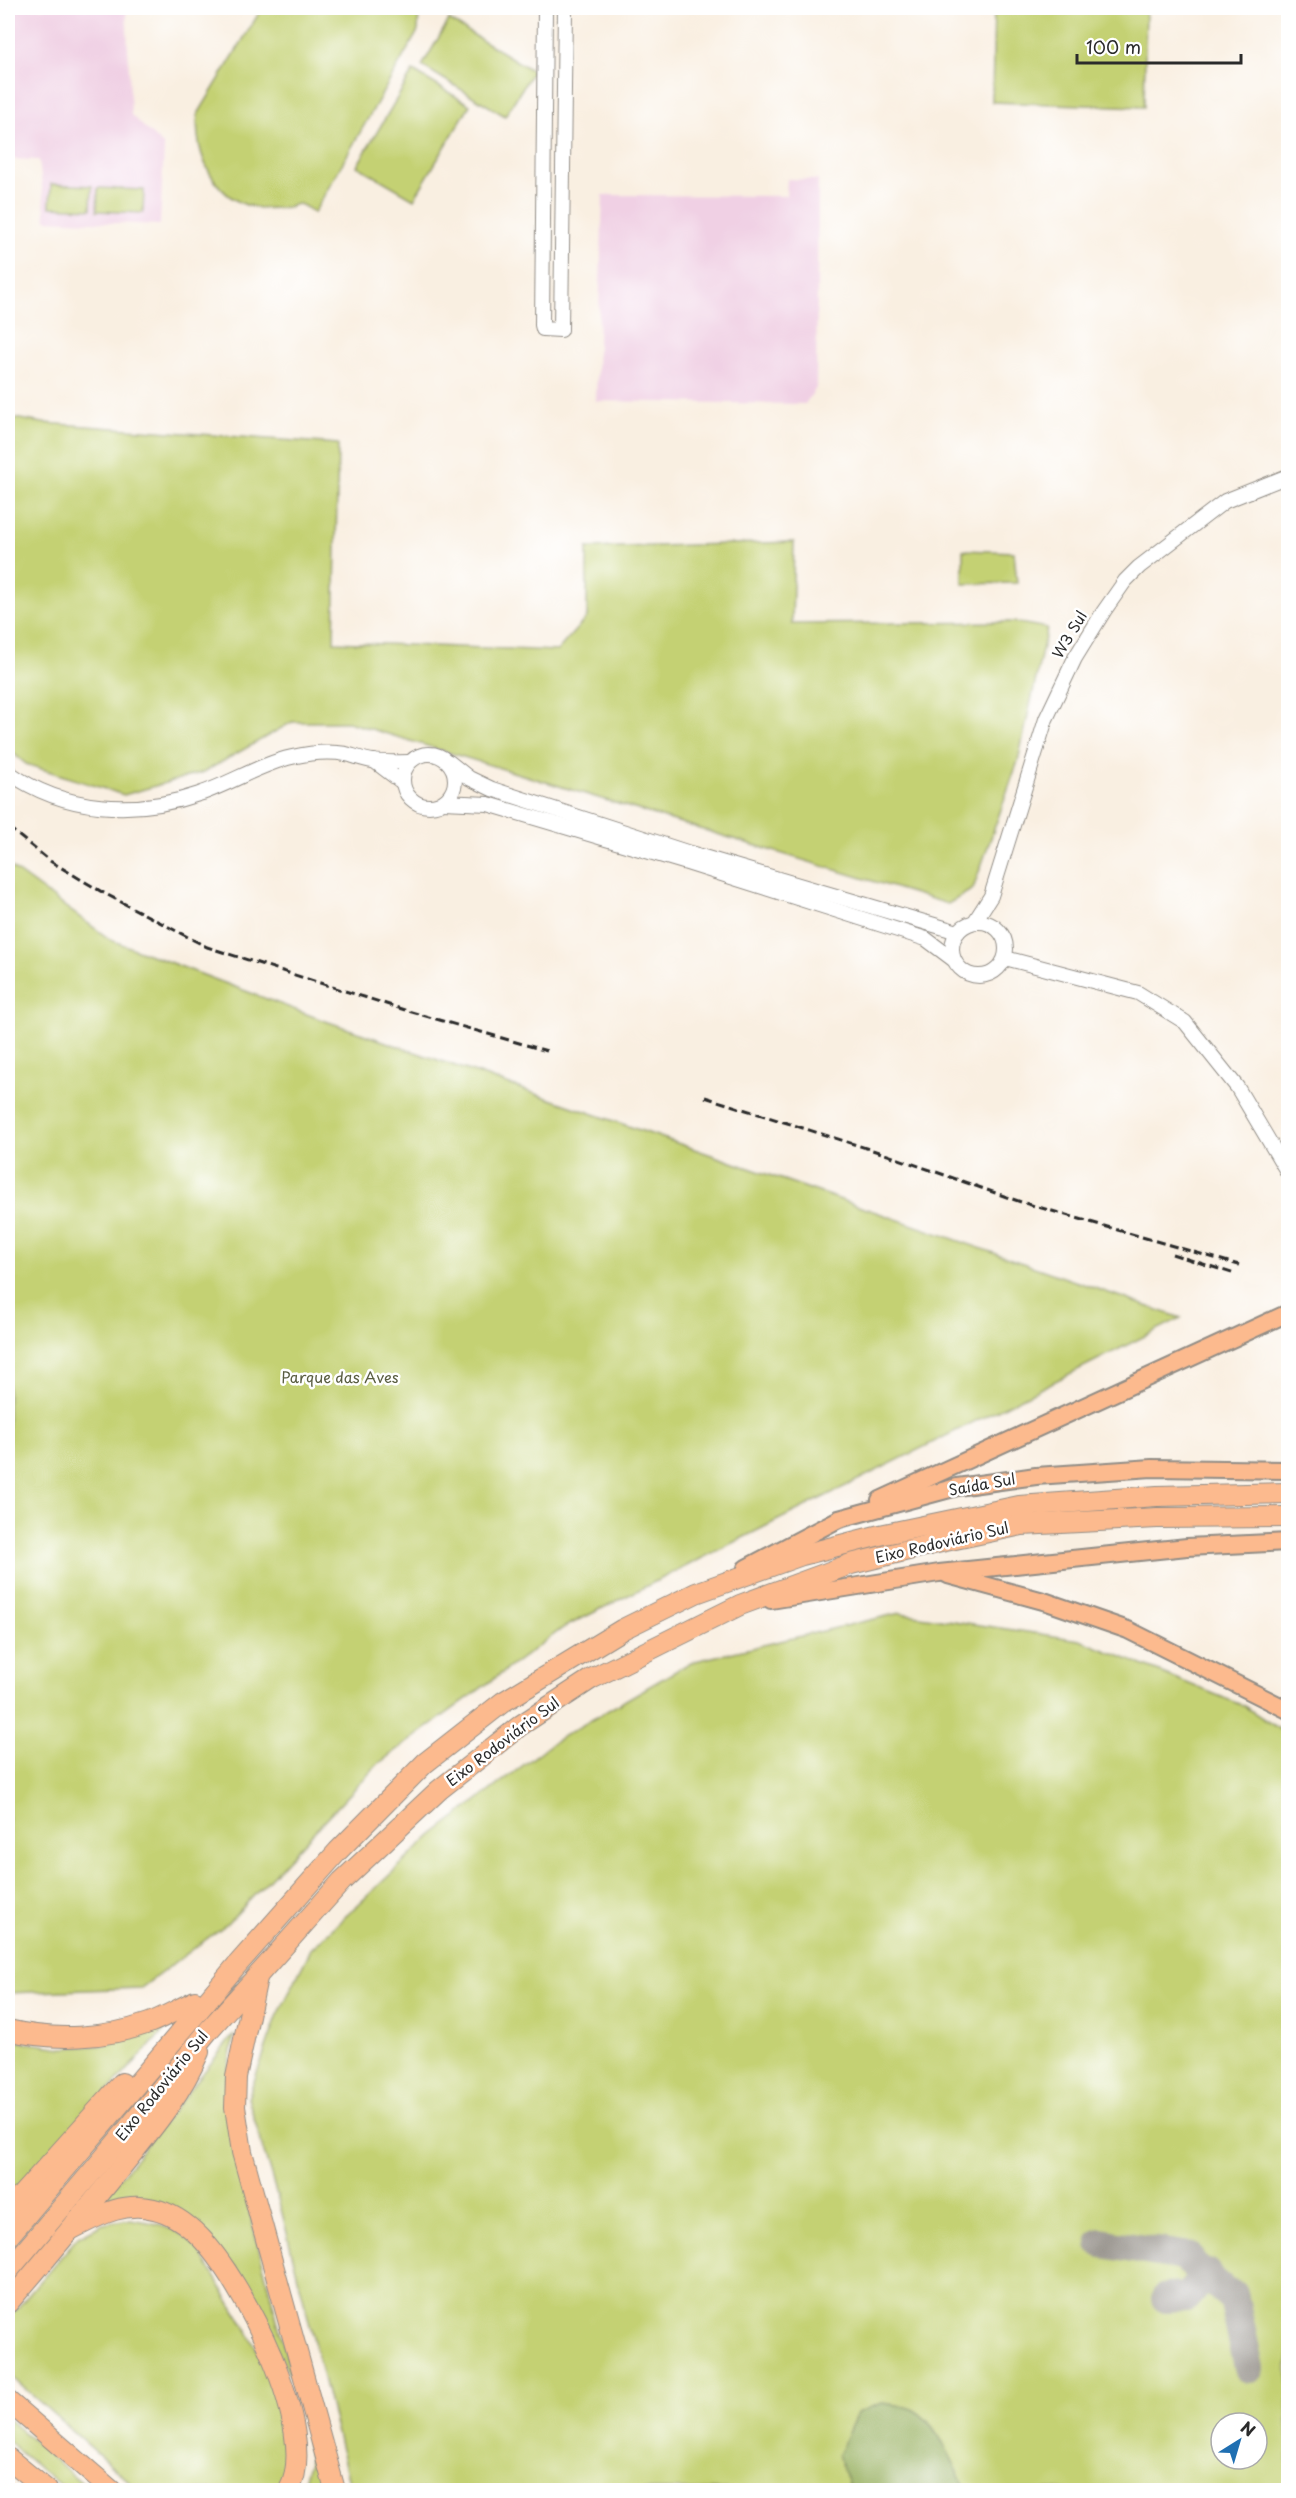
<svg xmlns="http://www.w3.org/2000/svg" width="1296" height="2498" font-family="'Playpen Sans',sans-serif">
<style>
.built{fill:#f0d0e4}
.green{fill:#c4d173;stroke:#787e4f;stroke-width:1.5;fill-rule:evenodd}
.forest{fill:#9bb365;stroke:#636f48;stroke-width:1.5}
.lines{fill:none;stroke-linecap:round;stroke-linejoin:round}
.taxiway{stroke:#928d86;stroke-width:30}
.minor-casing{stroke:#928d86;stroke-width:16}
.major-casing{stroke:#928d86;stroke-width:20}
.highway-casing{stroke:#928d86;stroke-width:22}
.minor{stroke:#fff;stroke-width:14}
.major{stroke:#fcba8e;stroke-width:16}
.highway{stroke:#fcba8e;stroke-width:20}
.rail{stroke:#2b2b2b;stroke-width:3;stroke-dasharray:9 4.5;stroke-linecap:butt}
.labels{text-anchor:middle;stroke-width:5;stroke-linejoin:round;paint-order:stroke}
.street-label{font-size:15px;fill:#2b2b2b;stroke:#fff}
.park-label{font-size:15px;fill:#595d41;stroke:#fff}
</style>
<rect width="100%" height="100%" fill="#fff"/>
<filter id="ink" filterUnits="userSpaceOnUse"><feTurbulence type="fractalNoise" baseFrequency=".0167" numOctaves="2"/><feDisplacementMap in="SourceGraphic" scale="12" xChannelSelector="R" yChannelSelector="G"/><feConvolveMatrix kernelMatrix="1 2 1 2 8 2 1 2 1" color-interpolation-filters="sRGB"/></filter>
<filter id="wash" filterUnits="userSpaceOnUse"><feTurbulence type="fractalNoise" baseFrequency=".008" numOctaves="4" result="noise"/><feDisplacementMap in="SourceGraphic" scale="24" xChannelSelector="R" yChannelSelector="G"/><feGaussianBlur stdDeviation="1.35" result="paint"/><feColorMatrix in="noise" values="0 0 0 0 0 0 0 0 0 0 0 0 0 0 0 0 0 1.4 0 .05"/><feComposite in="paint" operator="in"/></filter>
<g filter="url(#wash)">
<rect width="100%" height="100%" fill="#f9efe1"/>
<!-- built -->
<g class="built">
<polygon points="8,8 126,8 131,115 164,146 160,225 46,220 39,160 8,159"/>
<polygon points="787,179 818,180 816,388 805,404 596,401 603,195 786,196"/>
</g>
<!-- green -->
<g class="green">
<path d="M 262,8 L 419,8 L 418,31 L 314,213 C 310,210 303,204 298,204 C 295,204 292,206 289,207 C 281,208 270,209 261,208 C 216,204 193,154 198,114 Z"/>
<polygon points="994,8 1146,8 1144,107 992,102"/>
<polygon points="449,20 533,71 505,116 422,66"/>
<polygon points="413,71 470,105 414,199 357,166"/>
<polygon points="51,184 92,186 91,209 50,207"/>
<polygon points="98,188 144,190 143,213 97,211"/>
<polygon points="8,417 43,423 338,444 334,642 557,651 587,617 587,548 794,542 792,624 1014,622 1047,628 1018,761 973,889 948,904 348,722 292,722 204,772 124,795 26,764 8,749"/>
<polygon points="963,550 1014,552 1017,583 963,584"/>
<polygon points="8,865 111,940 317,1018 1181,1318 563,1628 378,1764 228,1923 141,1988 8,1993"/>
<path d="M 900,1613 L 1080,1640 L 1244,1706 L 1288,1735 L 1288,2490 L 351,2490 L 281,2209 L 248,2098 L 277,2017 L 311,1949 L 432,1835 L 555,1741 L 691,1662 ZM 1221,2423 L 1257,2423 L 1257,2459 L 1221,2459 Z"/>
<polygon points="174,2020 8,2198 8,2040 63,2048 107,2045"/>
<polygon points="234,2034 226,2081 246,2198 293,2382 236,2268 149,2199 126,2196 103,2199"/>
<path d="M 130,2219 C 149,2222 167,2224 182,2235 C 201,2248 209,2268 220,2286 C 255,2342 307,2424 277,2490 L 139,2490 L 8,2374 L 8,2319 L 78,2237 L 103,2224 Z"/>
<polygon points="8,2419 90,2490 66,2490 8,2442"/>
<polygon points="307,2433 324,2490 301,2490 309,2464"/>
</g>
<!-- forest -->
<path class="forest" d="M 882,2403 C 892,2404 905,2405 914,2410 C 938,2423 954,2466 967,2490 L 850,2490 L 838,2455 L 857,2413 Z"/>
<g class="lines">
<!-- taxiway -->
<g class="taxiway">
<polyline points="1101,2243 1189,2257"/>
<polyline points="1183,2256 1234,2299"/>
<polyline points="1233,2294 1249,2368"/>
<polyline points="1166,2298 1187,2297 1207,2273"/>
</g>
</g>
</g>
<g filter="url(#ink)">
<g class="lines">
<defs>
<g id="minor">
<polyline points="545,8 542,325 543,329 561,330 565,8"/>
<circle cx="429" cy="780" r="26"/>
<polyline points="374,761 403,783"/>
<polyline points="449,762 469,778 492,789 690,853 958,932"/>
<path d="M 8,772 C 64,812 135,816 199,794 C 230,784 260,764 292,757 C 309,753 329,751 346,754 C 355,756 364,760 373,761 C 384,763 397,762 409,762"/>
<polyline points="443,802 488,804 687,863 926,939 954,960"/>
<polyline points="975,921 991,896 1046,719 1075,658 1104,611 1125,581 1139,567 1225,501 1288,476"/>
<circle cx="979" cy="949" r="27"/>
<polyline points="1005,958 1138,993 1185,1022 1237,1087 1288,1173"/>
</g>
<g id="major">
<polyline points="880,1500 1288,1313"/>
<polyline points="746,1568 839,1519 957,1487 1036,1476 1152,1468 1288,1470"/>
<polyline points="948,1575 1047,1602 1128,1630 1288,1710"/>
<polyline points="771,1600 939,1573 1187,1547 1288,1542"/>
</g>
<g id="highway">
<polyline points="257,1978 236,2077 235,2107 242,2152 335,2490"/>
<path d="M 8,2030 C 53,2041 105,2039 149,2023 C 165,2017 180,2008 195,2001"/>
<polyline points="8,2210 122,2083"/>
<path d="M 72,2229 C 98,2216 123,2201 154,2209 C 172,2213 187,2224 200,2237 C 242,2280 321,2432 289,2490"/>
<polyline points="8,2237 236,1966 338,1851 425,1763 503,1702 623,1629 696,1593 802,1555 880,1535 1019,1506 1157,1496 1288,1493"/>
<polyline points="8,2271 102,2160 209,2030 342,1881 439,1790 521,1725 591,1679 740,1605 851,1564 941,1542 1022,1525 1157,1518 1288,1517"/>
<path d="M 8,2303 C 47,2258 85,2212 123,2165 C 152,2129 181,2095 199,2052"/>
<polyline points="8,2401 111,2490"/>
<polyline points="8,2458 47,2490"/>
</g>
</defs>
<!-- minor casing -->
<use href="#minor" class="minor-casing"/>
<!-- major casing -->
<use href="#major" class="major-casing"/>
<!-- highway casing -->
<use href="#highway" class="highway-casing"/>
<!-- minor -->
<use href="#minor" class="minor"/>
<!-- major -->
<use href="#major" class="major"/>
<!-- highway -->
<use href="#highway" class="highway"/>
<!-- rail -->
<g class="rail">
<polyline points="8,827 50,861 102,892 207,947 408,1011 547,1051"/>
<polyline points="705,1097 885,1154 1021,1202 1239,1265"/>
<polyline points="1172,1254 1235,1274"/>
</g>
</g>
</g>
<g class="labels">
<!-- street labels -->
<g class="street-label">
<text transform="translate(1070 635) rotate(-59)" y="5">W3 Sul</text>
<text transform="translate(982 1485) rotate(-10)" y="5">Saída Sul</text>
<text transform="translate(942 1543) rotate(-13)" y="5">Eixo Rodoviário Sul</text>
<text transform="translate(503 1742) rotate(-37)" y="5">Eixo Rodoviário Sul</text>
<text transform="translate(162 2086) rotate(-51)" y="5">Eixo Rodoviário Sul</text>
</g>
<!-- park labels -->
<g class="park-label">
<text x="340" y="1383">Parque das Aves</text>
</g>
</g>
<!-- margin -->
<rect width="1296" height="2498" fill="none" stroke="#fff" stroke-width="30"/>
<!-- north arrow -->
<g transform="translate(1239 2441) rotate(37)"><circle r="28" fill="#ffffff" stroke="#aaaaaa" stroke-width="1.5"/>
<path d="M0-4.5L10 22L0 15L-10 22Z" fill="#1f6fb2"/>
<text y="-9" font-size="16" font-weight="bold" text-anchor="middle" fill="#2b2b2b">N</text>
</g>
<!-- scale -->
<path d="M1077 54v9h164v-9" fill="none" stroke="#2b2b2b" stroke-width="3"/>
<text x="1086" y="54" font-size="18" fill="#2b2b2b" stroke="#ffffff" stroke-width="4.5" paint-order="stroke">100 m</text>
</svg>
